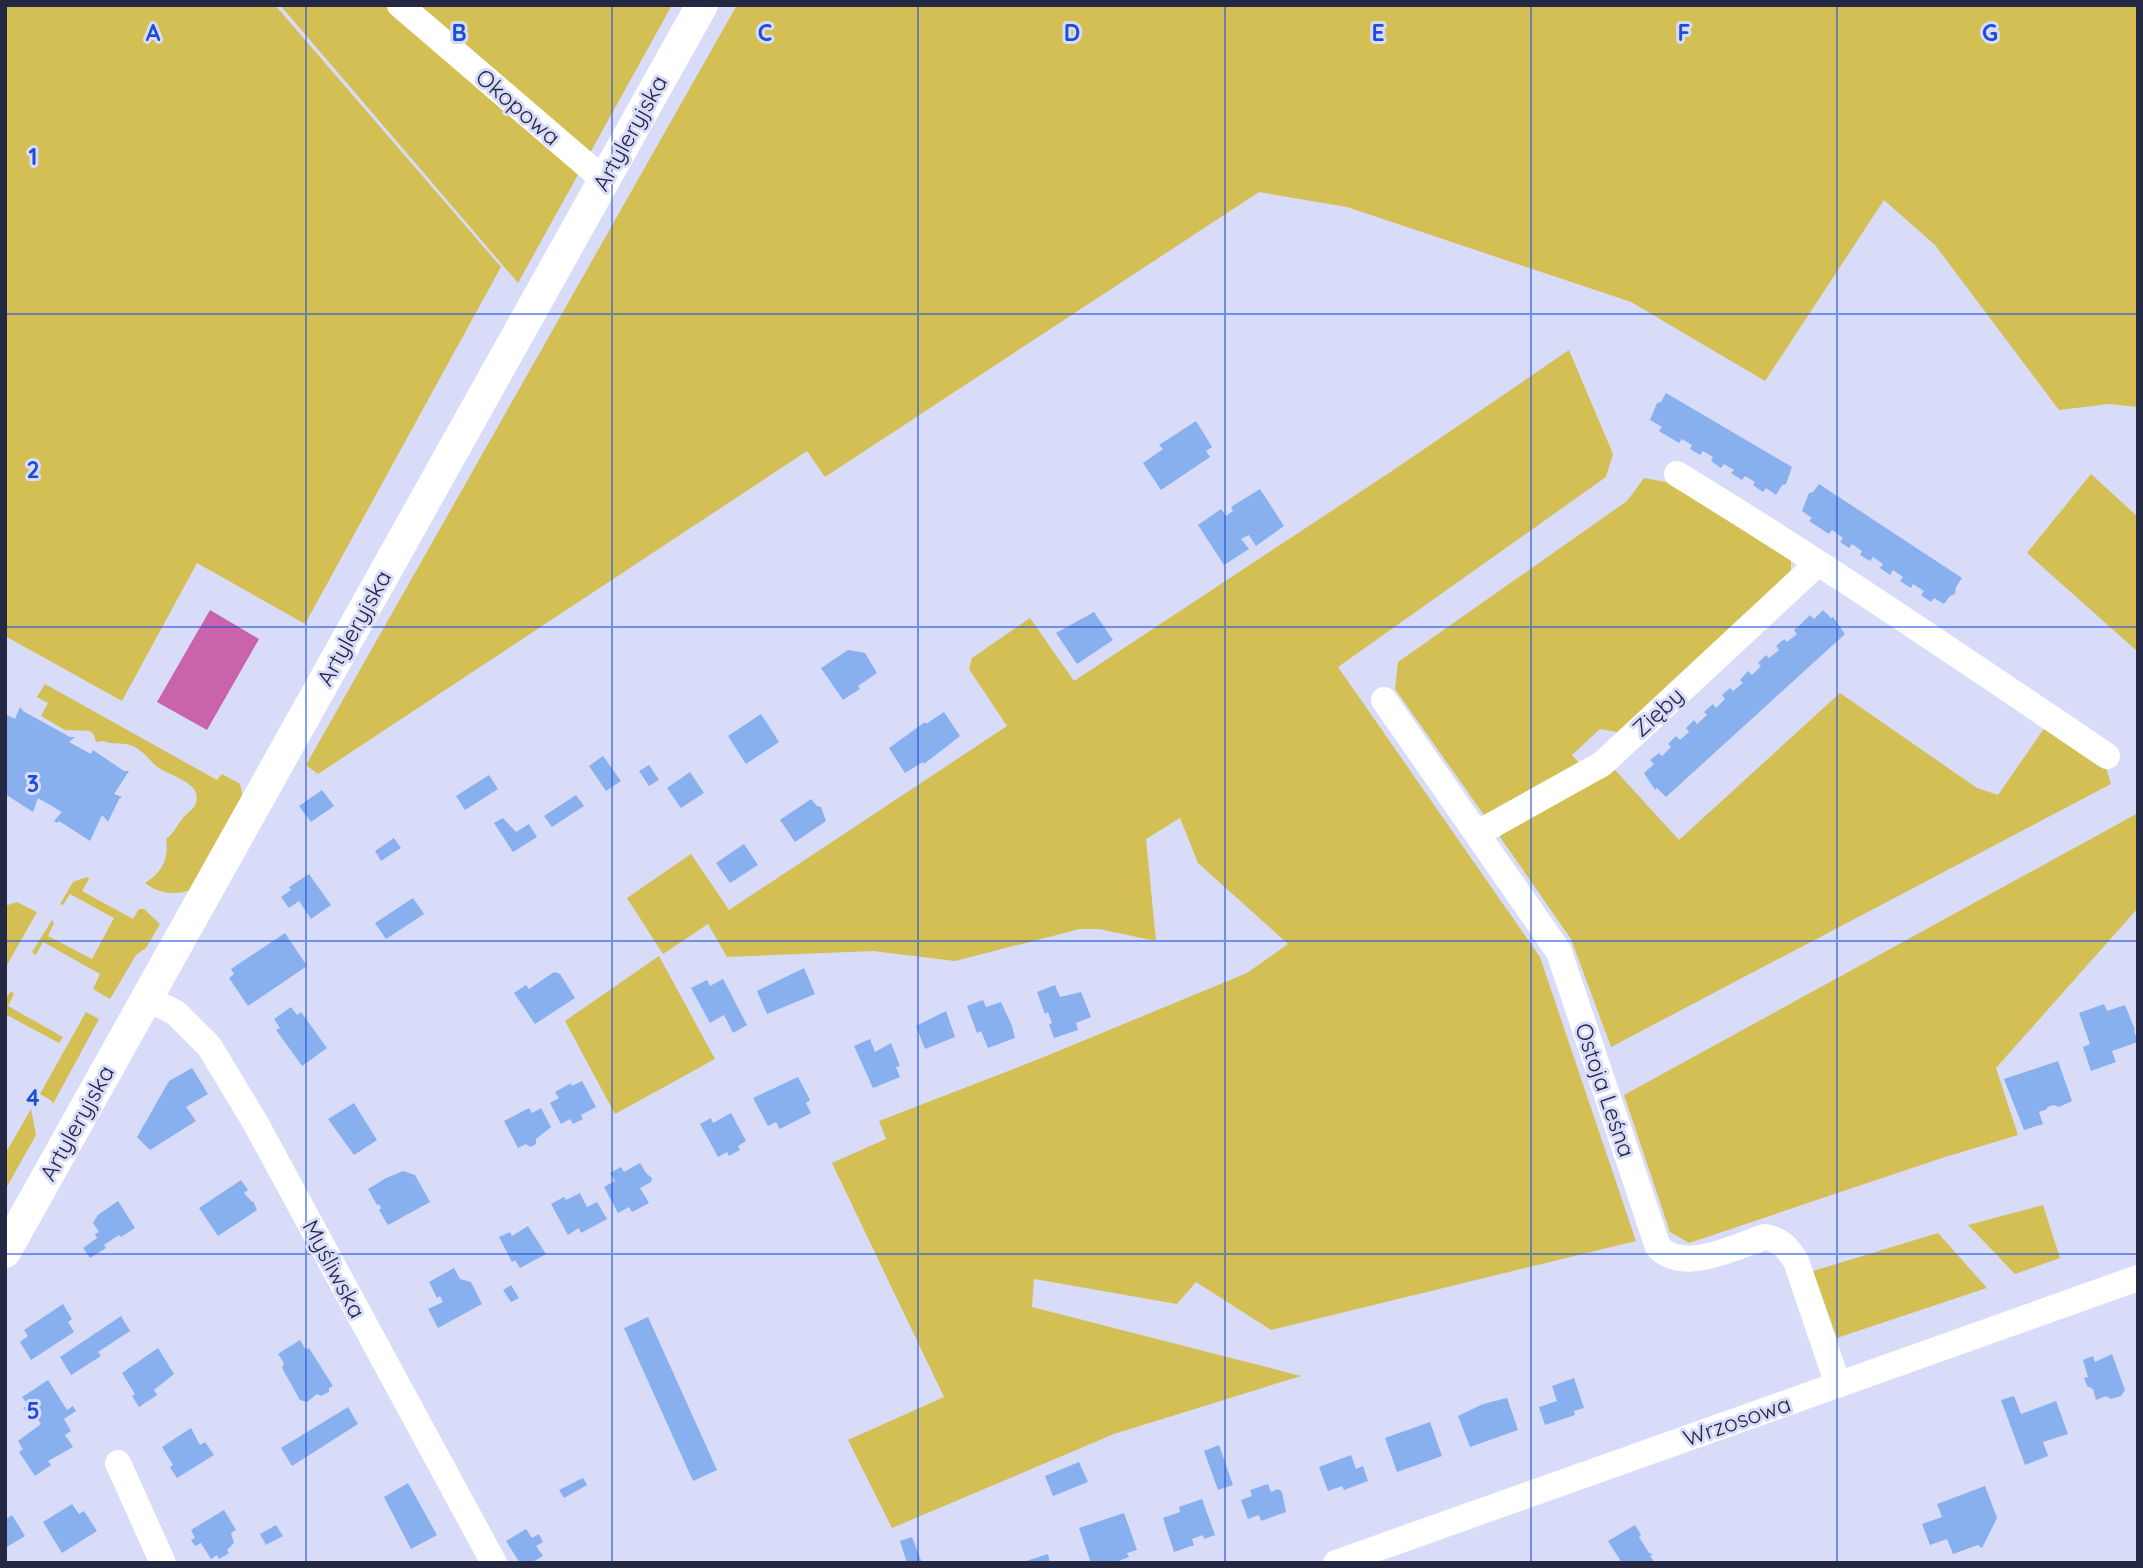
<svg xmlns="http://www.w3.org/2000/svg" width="2143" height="1568" font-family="Quicksand,sans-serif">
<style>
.green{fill:#d3bf54}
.water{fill:#c863ac}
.building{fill:#88b0ee}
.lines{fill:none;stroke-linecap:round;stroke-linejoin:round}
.minor{stroke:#fff;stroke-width:26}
.tertiary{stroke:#fff;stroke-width:32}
.grid{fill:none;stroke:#1d4ed8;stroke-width:2;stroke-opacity:0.55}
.labels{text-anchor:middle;stroke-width:6;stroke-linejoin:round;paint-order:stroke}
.street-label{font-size:23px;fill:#252843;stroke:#d8dcf9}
.grid-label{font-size:23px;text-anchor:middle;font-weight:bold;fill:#1d4ed8;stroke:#d8dcf9;stroke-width:6;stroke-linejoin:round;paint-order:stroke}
</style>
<rect width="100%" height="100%" fill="#d8dcf9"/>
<!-- green -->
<g class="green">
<polygon points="5,5 275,5 501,267 305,624 197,563 122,701 5,636"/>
<polygon points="280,5 672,5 518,283"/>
<polygon points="737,5 2138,5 2138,407 2109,404 2059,410 1935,245 1884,200 1765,381 1631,302 1347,207 1259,192 825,477 807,451 318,774 306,765"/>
<polygon points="1569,350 1613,454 1606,477 1338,667 1540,957 1636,1241 1271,1330 1196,1282 1177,1304 1034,1279 1032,1307 1301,1376 1114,1434 892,1528 848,1440 944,1397 832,1163 886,1139 879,1121 1039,1059 1247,973 1288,944 1198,863 1180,818 1146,839 1156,941 1099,929 1080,929 955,961 873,951 727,957 708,924 663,954 627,898 691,854 729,910 1007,726 969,669 972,658 1030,618 1074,681 1389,473"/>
<polygon points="2091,474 2138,517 2138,652 2027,553"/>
<polygon points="1644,478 1671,483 1791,555 1791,578 1622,733 1600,729 1572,755 1580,764 1484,815 1395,689 1398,662 1627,501"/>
<path d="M 45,684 L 217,780 L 222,774 L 240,784 L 243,797 L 193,889 C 177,896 159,894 145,883 C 162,873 169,859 166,839 C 175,833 176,826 183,818 C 186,814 191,811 194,807 C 207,784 172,777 159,768 C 149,761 143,749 130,745 C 121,742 111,745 104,741 L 96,742 L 94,735 L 90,731 L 65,730 L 41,716 L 48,703 L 37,697 Z"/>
<polygon points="1840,693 1977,788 1998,795 2045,727 2106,768 2111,784 1611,1047 1571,939 1500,837 1510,823 1615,770 1679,840"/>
<polygon points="2138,813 2138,908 1996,1068 2018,1135 1942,1158 1689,1243 1670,1232 1624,1095"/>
<polygon points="87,877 89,879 82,891 133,919 139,909 144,909 160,924 146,948 136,955 110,999 93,989 100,974 43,942 36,955 32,952 52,920 54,923 48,936 92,959 114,918 70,894 63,905 60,904 73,882"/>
<polygon points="17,902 37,912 7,965 5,906"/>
<polygon points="659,956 715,1059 615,1114 565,1021"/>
<polygon points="11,991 14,994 8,1006 63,1037 59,1043 5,1014 5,1000"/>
<polygon points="86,1012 99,1019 53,1104 52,1101 40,1094"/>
<polygon points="31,1109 36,1135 5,1190 5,1154"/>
<polygon points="2043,1205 2060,1258 2015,1274 1968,1225"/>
<polygon points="1938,1233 1987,1288 1837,1338 1813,1271"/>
</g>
<!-- water -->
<polygon class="water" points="210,610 259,639 207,730 157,702"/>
<!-- building -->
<g class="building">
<polygon points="1666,393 1792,467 1786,484 1782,485 1776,495 1766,488 1763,492 1753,485 1755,482 1745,476 1742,480 1731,473 1734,470 1724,464 1721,468 1711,461 1713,457 1703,451 1700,455 1690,449 1692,445 1682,439 1679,443 1659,431 1662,427 1650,420 1657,403 1661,402"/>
<polygon points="1196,421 1212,447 1206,451 1210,457 1161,490 1143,463 1163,449 1159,445"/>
<polygon points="1819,484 1962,578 1956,587 1955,594 1950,596 1944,604 1934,598 1931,602 1921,595 1924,591 1913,584 1911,588 1900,581 1903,577 1893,570 1890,575 1880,568 1883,564 1873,557 1870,561 1860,555 1862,551 1852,544 1849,548 1840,542 1843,538 1832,530 1829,534 1809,521 1812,518 1802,511 1809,493 1813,492"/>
<polygon points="1260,489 1284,526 1256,546 1249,535 1241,539 1249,549 1224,565 1198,525 1221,509 1226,516 1233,511 1231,507"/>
<polygon points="1823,610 1831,618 1833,617 1845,634 1666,797 1657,788 1655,790 1644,773 1654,764 1650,760 1659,753 1662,756 1671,747 1668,744 1676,736 1680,740 1689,732 1686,728 1694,720 1697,724 1707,715 1704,712 1713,704 1716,708 1725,699 1722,695 1730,688 1733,691 1743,683 1740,680 1748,671 1752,675 1761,666 1758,663 1766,655 1769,658 1779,650 1776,646 1784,639 1787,642 1797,634 1794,630 1802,623 1810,615 1814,619"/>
<polygon points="1094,612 1113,640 1077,664 1056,633"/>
<polygon points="848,650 865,653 877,673 858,686 860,689 843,700 821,668"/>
<polygon points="20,707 23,711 70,737 75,737 69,742 91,754 93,750 124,771 129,771 114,794 122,797 119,799 108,822 102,815 90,841 59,821 57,823 54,821 62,812 38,798 33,812 5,794 5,714 15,719"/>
<polygon points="944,712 960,736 924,764 923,762 905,773 889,748 925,722 926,724"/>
<polygon points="761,714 779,742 746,764 728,736"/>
<polygon points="603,756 621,781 606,791 589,766"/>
<polygon points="649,765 659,780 649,786 639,771"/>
<polygon points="690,772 704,793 681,808 667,788"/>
<polygon points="489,775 498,789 465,810 456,796"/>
<polygon points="322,790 334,806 311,822 299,806"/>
<polygon points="576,795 584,806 552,827 544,816"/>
<polygon points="811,799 817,806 821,807 826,821 795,842 780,820"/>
<polygon points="503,818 516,832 529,824 537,837 513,852 494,823"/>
<polygon points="394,838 401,848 381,861 375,851"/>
<polygon points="744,844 758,865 730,883 716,863"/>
<polygon points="309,874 331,905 311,919 299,901 289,908 281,897 291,890 289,887"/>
<polygon points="413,898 424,914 386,939 375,923"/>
<polygon points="285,933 307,966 248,1006 229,978 234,974 231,969"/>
<polygon points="804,968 815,994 767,1014 757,991"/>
<polygon points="554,972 560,974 575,998 535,1024 514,993 526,985 529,989"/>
<polygon points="723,979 747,1025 733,1033 724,1015 710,1023 691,988 707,980 710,986"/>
<polygon points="1055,985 1060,997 1081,992 1091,1017 1076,1023 1078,1030 1054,1038 1049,1024 1052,1023 1048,1012 1045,1014 1037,992"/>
<polygon points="983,1000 986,1007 1001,1002 1012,1026 1015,1038 988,1048 981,1031 977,1033 967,1006"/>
<polygon points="2104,1004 2107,1011 2125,1005 2135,1030 2134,1031 2138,1042 2112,1051 2116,1062 2091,1071 2083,1047 2090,1044 2079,1013"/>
<polygon points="291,1007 297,1015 301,1012 327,1048 302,1066 276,1030 280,1028 274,1019"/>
<polygon points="946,1011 955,1037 925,1049 916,1026"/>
<polygon points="870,1039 875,1052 891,1043 900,1066 896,1067 900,1077 873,1088 854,1046"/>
<polygon points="2058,1061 2072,1101 2059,1107 2054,1105 2047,1107 2047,1109 2039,1112 2043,1124 2024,1130 2004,1079"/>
<polygon points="192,1068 208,1094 186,1107 196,1121 150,1150 137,1137 169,1081"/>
<polygon points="798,1077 810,1100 806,1103 811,1113 780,1129 776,1122 768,1126 753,1098"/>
<polygon points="582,1081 596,1107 581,1115 583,1119 573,1124 570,1119 561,1124 550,1103 559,1098 555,1092 571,1083 572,1086"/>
<polygon points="354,1103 377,1140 354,1155 328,1119"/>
<polygon points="529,1108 532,1113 541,1108 551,1127 536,1139 536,1144 530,1147 526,1144 518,1148 504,1121"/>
<polygon points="731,1113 746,1141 738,1146 740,1150 729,1156 727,1152 718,1157 700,1124 711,1118 713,1123"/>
<polygon points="640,1163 646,1173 652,1178 651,1182 640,1188 649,1203 632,1212 629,1207 618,1213 604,1187 615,1181 610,1173 621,1167 624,1172"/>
<polygon points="403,1171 415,1175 430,1202 388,1225 379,1210 381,1208 379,1204 377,1205 368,1189 386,1178"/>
<polygon points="241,1180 248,1190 244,1193 252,1202 253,1201 257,1210 218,1236 199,1208"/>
<polygon points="580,1193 587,1207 597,1202 607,1219 581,1233 579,1228 568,1235 551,1204 564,1197 566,1200"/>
<polygon points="118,1201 135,1228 121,1237 119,1235 104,1245 106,1248 90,1258 83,1248 97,1238 95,1234 99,1232 93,1223 98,1215"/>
<polygon points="528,1226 546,1254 520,1268 515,1260 512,1262 499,1237 510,1232 512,1236"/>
<polygon points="454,1268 460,1279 471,1282 482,1304 438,1328 428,1309 443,1302 440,1296 437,1298 429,1282"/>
<polygon points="511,1285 519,1298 511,1302 503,1290"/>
<polygon points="63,1304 72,1319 68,1322 74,1332 31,1360 20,1342 28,1336 24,1330"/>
<polygon points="121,1316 130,1331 98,1352 101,1356 71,1375 60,1357"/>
<polygon points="648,1317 717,1470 693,1481 624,1328"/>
<polygon points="300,1340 306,1350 309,1348 333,1386 329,1388 329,1392 321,1396 317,1394 307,1402 300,1400 282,1368 284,1363 278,1354"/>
<polygon points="158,1348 174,1374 154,1390 157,1395 139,1407 132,1396 135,1394 122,1373"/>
<polygon points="2112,1354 2125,1390 2121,1396 2111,1399 2106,1396 2096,1400 2093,1389 2087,1386 2084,1378 2088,1377 2083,1360 2093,1356 2095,1362"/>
<polygon points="1574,1378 1584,1408 1574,1411 1575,1415 1545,1425 1539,1407 1557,1401 1552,1386"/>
<polygon points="48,1380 67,1410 73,1406 76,1411 64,1419 71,1431 65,1435 73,1447 48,1461 51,1465 35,1476 19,1452 23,1449 18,1441 41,1424 33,1412 28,1415 23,1408 28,1405 22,1397"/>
<polygon points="2014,1396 2021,1414 2056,1401 2068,1434 2043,1442 2048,1456 2025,1465 2001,1400"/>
<polygon points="1507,1398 1518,1430 1470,1447 1458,1416 1483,1404"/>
<polygon points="348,1407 358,1424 292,1466 281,1448"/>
<polygon points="1430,1422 1442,1456 1397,1472 1385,1438"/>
<polygon points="191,1428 200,1445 205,1442 214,1455 177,1478 170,1467 173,1465 162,1447"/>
<polygon points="1219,1445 1233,1485 1218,1490 1204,1451"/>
<polygon points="1351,1455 1356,1469 1363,1466 1368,1481 1344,1490 1342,1486 1328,1491 1319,1467"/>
<polygon points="1079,1462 1088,1482 1053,1496 1045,1476"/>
<polygon points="583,1478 587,1485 564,1498 559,1490"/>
<polygon points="408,1483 437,1535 411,1549 384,1497"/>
<polygon points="1268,1484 1271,1492 1278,1489 1282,1492 1286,1512 1261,1521 1259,1515 1248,1519 1241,1500 1252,1496 1250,1490"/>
<polygon points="1985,1486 1997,1518 1982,1548 1978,1545 1953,1554 1947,1539 1930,1545 1922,1524 1942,1517 1937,1504"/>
<polygon points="1202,1499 1215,1535 1204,1539 1203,1535 1192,1539 1194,1545 1174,1552 1163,1518 1180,1512 1179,1507"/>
<polygon points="72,1504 79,1514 84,1511 97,1531 62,1553 43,1522"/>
<polygon points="224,1510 236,1530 231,1533 234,1543 227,1550 229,1553 219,1559 217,1555 211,1559 201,1543 195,1546 191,1540 195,1538 191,1530"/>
<polygon points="1124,1513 1137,1550 1127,1553 1129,1557 1113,1563 1091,1563 1079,1528"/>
<polygon points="12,1515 25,1536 5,1548 5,1520"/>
<polygon points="276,1525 283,1536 266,1545 260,1534"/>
<polygon points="1635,1525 1641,1535 1639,1537 1649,1553 1653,1554 1650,1556 1655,1563 1622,1563 1608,1541"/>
<polygon points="526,1529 532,1538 539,1534 543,1542 536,1546 543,1556 531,1563 520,1563 506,1541"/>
<polygon points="912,1537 922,1563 907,1563 900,1541"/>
<polygon points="1048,1554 1050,1563 1023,1563 1023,1562"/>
</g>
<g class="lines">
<!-- minor -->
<g class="minor">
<polyline points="400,5 604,180"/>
<path d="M 1677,474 C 1823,563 1965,660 2107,756"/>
<path d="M 1384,700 L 1559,952 L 1658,1247 C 1685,1274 1733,1247 1765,1237 C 1781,1240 1787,1247 1796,1261 L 1838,1385"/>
<polyline points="1478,833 1602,764 1817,564"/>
<polyline points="147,998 176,1013 209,1046 255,1122 494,1563"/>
<polyline points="118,1463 163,1563"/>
<polyline points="1336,1563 2138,1278"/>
</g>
<!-- tertiary -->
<polyline class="tertiary" points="5,1252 702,5"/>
</g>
<!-- grid -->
<path class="grid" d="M 306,5 L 306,1563M 612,5 L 612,1563M 918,5 L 918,1563M 1225,5 L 1225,1563M 1531,5 L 1531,1563M 1837,5 L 1837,1563M 5,314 L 2138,314M 5,627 L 2138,627M 5,941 L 2138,941M 5,1254 L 2138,1254"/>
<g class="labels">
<!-- street labels -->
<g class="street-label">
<text transform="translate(518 107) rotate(41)" y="8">Okopowa</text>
<text transform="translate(630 133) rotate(-61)" y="8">Artyleryjska</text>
<text transform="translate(354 628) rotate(-61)" y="8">Artyleryjska</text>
<text transform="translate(1658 712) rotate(-43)" y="8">Zięby</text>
<text transform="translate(1605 1090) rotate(71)" y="8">Ostoja Leśna</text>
<text transform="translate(77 1123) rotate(-61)" y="8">Artyleryjska</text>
<text transform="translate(334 1269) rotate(62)" y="8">Myśliwska</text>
<text transform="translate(1737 1421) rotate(-19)" y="8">Wrzosowa</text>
</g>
</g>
<g class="grid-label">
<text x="153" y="41">A</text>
<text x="459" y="41">B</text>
<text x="765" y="41">C</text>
<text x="1072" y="41">D</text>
<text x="1378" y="41">E</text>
<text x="1684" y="41">F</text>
<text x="1990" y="41">G</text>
<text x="33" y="165">1</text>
<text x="33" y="478">2</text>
<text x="33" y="792">3</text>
<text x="33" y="1106">4</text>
<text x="33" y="1419">5</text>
</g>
<!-- border -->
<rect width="2143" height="1568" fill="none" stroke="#252843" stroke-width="14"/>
</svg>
